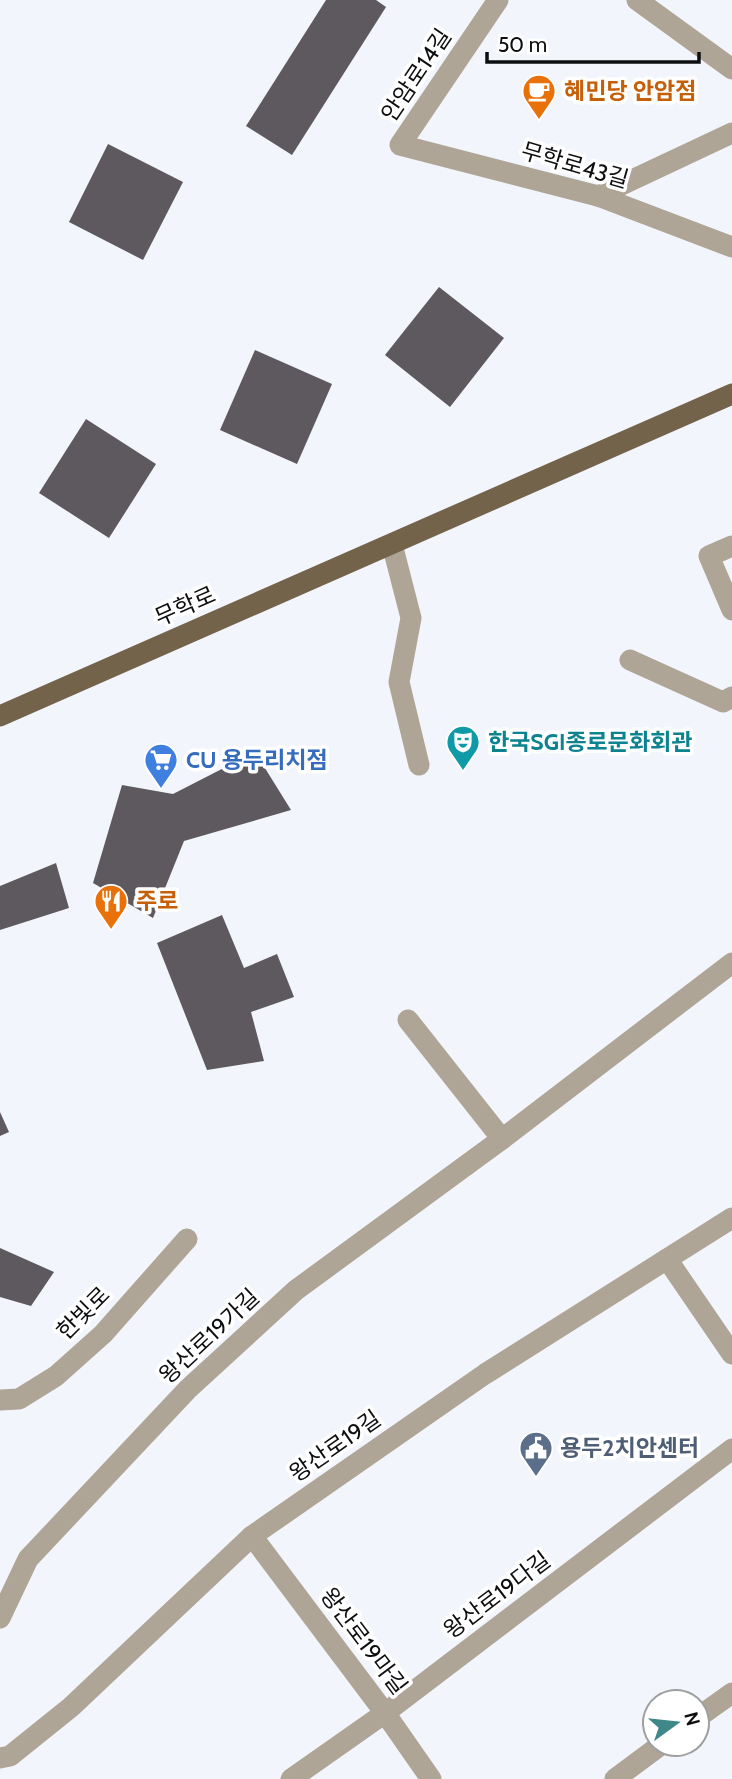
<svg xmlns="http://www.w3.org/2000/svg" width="732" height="1779" font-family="Cabin,'Noto Sans KR',sans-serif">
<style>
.building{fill:#5e595e}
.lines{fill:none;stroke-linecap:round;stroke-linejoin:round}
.minor{stroke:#afa597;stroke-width:21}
.major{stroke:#73634a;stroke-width:21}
.labels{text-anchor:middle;stroke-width:7;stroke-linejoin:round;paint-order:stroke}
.street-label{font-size:23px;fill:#0d0e10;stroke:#fff}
.food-label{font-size:23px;font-weight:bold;fill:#c56008;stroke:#fff;text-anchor:start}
.culture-label{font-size:23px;font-weight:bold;fill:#0d838f;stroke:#fff;text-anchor:start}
.shop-label{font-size:23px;font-weight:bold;fill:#366cbe;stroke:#fff;text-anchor:start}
.service-label{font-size:23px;font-weight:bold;fill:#4e5e75;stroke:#fff;text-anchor:start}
</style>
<rect width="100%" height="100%" fill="#f2f6fc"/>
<!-- building -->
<g class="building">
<polygon points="326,0 376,0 386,7 292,155 246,126"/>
<polygon points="108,144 183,182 143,260 69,222"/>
<polygon points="439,287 504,338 450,407 385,355"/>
<polygon points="255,350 332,384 297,464 220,430"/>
<polygon points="86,419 156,464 109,538 39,493"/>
<polygon points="255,752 291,810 184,841 153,918 93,883 122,785 173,794"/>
<polygon points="56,863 69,908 0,930 0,886"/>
<polygon points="222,915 244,968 277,954 294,997 251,1012 264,1061 207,1070 157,943"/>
<polygon points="0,1112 9,1132 0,1136"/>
<polygon points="0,1248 54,1272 31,1306 0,1297"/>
</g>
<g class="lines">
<!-- minor -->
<g class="minor">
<polyline points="498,0 400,145 598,196 732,247"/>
<polyline points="637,0 732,69"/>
<polyline points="598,196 732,133"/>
<polyline points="392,544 411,618 399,682 419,765"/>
<polyline points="732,546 709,556 732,610"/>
<polyline points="630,660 723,702 732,697"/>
<polyline points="408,1020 502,1139"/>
<polyline points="667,1259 732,1354"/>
<polyline points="0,1400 19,1399 56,1376 103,1334 187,1239"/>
<polyline points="252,1536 385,1713 431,1779"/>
<polyline points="0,1618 28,1559 188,1389 296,1290 502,1139 732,963"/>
<polyline points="697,1718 732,1693"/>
<polyline points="0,1758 10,1756 71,1707 252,1536 485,1374 732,1218"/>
<polyline points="291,1779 385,1713 732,1449"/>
<polyline points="615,1779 662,1744"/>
</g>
<!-- major -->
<polyline class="major" points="0,716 732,394"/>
</g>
<!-- icons -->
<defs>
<symbol id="cafe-pin" viewBox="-11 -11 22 30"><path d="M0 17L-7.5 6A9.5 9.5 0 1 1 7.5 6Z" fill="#e8710a" stroke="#fff"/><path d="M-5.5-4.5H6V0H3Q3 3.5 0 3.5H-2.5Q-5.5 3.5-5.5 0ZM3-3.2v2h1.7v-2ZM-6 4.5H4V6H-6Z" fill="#fff"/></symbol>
<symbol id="theatre-pin" viewBox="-11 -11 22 30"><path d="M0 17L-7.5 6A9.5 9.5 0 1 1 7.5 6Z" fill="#0f9aa8" stroke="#fff"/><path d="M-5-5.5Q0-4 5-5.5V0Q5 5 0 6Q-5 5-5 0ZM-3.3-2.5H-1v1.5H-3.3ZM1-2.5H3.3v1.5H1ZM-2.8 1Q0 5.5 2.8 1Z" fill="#fff"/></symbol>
<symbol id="supermarket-pin" viewBox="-11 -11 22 30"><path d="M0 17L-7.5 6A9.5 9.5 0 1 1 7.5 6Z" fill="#3f7fe0" stroke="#fff"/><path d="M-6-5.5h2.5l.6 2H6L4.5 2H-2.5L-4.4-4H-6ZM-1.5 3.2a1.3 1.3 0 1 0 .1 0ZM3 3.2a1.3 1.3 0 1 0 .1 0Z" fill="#fff"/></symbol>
<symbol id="restaurant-pin" viewBox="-11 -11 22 30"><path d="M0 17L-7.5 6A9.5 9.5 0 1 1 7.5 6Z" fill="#e8710a" stroke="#fff"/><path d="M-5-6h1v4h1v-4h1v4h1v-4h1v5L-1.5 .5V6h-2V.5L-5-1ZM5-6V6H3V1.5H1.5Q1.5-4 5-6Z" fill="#fff"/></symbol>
<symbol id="civic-pin" viewBox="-11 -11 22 30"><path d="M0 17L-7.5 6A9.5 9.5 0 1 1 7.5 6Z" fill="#5c6f8a" stroke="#fff"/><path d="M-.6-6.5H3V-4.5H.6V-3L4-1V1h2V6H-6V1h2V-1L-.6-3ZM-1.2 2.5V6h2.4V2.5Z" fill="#fff"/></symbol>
</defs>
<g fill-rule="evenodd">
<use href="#cafe-pin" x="520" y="72" width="38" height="52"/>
<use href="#theatre-pin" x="444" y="723" width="38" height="52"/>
<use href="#supermarket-pin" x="142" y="741" width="38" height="52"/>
<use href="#restaurant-pin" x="92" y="882" width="38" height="52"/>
<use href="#civic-pin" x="517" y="1429" width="38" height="52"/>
</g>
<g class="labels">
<!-- street labels -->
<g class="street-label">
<text transform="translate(416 75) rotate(-56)" y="8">안암로14길</text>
<text transform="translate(575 165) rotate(16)" y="8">무학로43길</text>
<text transform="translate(185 606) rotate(-24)" y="8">무학로</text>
<text transform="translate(83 1313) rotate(-45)" y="8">한빛로</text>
<text transform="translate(209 1336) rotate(-43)" y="8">왕산로19가길</text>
<text transform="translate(335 1446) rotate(-35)" y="8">왕산로19길</text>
<text transform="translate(497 1595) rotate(-37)" y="8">왕산로19다길</text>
<text transform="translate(364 1641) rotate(53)" y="8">왕산로19마길</text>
</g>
<!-- food labels -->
<g class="food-label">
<text x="564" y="99">혜민당 안암점</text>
<text x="136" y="909">주로</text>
</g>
<!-- culture labels -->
<g class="culture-label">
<text x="488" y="750">한국SGI종로문화회관</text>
</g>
<!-- shop labels -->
<g class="shop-label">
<text x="186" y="768">CU 용두리치점</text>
</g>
<!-- service labels -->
<g class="service-label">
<text x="560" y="1456">용두2치안센터</text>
</g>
</g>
<!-- north arrow -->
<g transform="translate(676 1723) rotate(75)"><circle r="33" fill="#ffffff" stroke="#9e9f9f" stroke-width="2"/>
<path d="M0-5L12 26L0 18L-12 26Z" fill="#3f8789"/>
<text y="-10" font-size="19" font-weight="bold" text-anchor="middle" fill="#0d0e10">N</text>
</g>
<!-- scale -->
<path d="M487 52v10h212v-10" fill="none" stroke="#0d0e10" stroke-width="3.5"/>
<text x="498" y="52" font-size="21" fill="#0d0e10" stroke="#ffffff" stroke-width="5" paint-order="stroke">50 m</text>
</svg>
